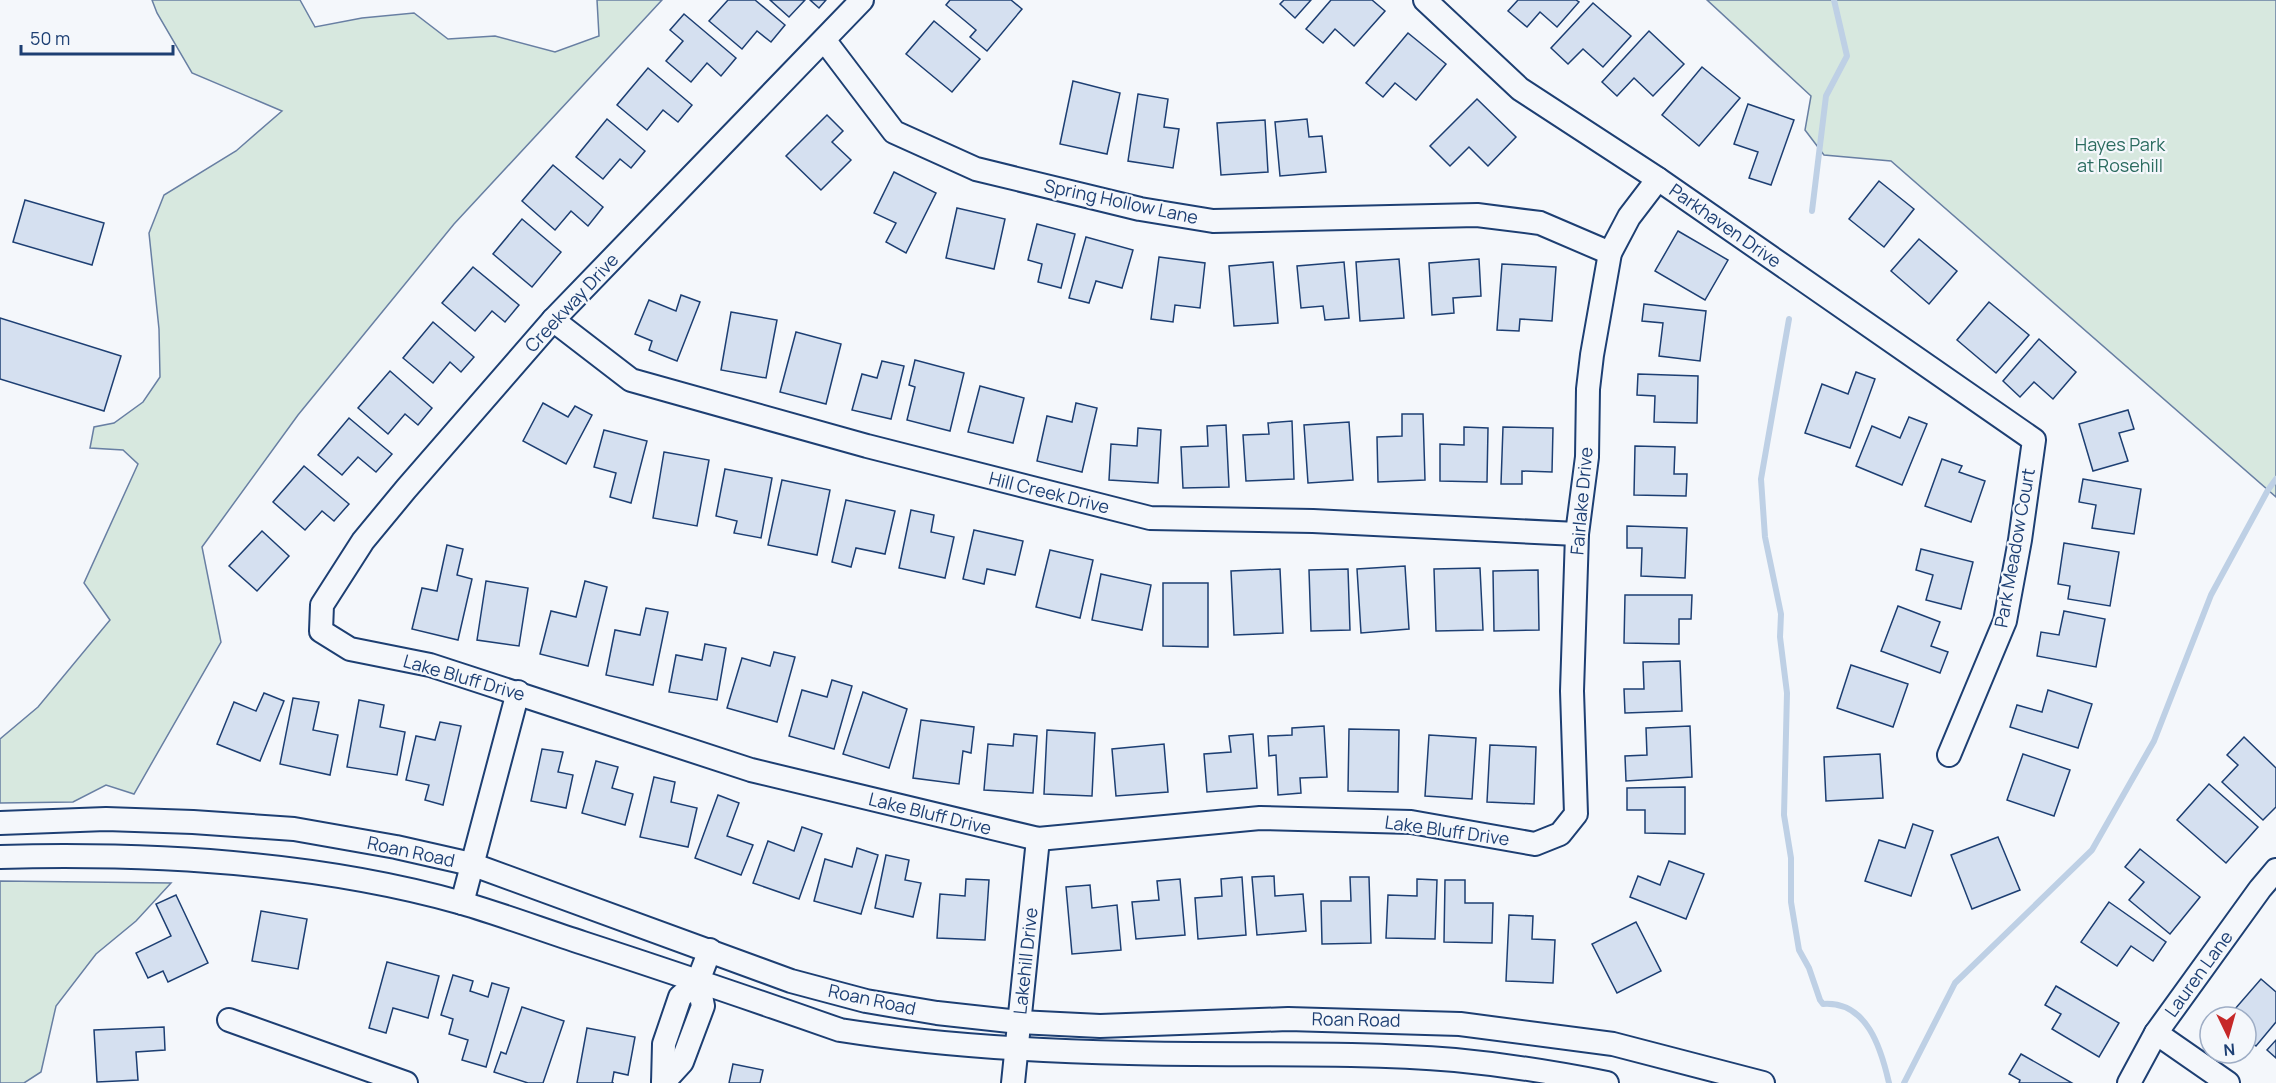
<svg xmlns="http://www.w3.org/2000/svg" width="2276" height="1083" font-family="Manrope,sans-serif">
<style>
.green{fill:#d7e8df;stroke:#687fa3;stroke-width:1.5}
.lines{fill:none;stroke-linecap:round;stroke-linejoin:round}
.stream{stroke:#bed0e5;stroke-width:6}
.building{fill:#d5e0f0;stroke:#1d3f73;stroke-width:1.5}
.minor-casing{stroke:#1d3f73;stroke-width:26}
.minor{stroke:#f4f7fb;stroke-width:22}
.labels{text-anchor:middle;stroke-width:4.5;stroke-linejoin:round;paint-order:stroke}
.park-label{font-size:18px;fill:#2c6c60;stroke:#f4f7fb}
.street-label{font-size:18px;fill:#1d3f73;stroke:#f4f7fb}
</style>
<rect width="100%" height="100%" fill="#f4f7fb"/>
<!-- green -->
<g class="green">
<polygon points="152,0 300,0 315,27 362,18 414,13 448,39 495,36 555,52 599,36 597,0 662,0 454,224 298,415 202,547 221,642 134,794 106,785 73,802 0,803 0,739 38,707 110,620 84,583 138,464 123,450 90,448 94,427 114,423 143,402 160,377 159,329 149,233 164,195 236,151 282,111 192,73 157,13"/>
<polygon points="1707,0 2276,0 2276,497 1891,161 1824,155 1805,130 1811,96"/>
<polygon points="0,881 171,883 136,921 96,954 56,1006 41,1072 24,1083 0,1083"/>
</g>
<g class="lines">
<!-- stream -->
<g class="stream">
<polyline points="1812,211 1826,96 1847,56 1834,0"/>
<path d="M 1789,319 L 1761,479 L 1765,537 L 1781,614 L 1780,637 L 1787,693 L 1784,815 L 1791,858 L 1791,902 L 1799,950 L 1809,968 L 1820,1000 L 1823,1004 C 1867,1001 1881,1048 1889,1083"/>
<polyline points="1904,1083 1955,983 2092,850 2154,741 2211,595 2268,490 2276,479"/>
</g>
</g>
<!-- building -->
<g class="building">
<polygon points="728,0 755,0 785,25 771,42 757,31 742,49 709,21"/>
<polygon points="770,0 805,0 789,17"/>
<polygon points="810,0 826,0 819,8"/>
<polygon points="950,0 1011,0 1022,9 987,51 970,37 976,30 946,5"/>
<polygon points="1284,0 1311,0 1295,18 1280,4"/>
<polygon points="1331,0 1372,0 1385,11 1354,46 1335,29 1323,43 1306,29"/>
<polygon points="1518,0 1576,0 1579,2 1557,27 1540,12 1527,27 1508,11"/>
<polygon points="1593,3 1631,36 1603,67 1583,49 1568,64 1551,48"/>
<polygon points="684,14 736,58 721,76 707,63 691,82 666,61 683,41 670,30"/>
<polygon points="934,21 980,59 952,92 906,54"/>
<polygon points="1649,31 1684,64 1653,96 1634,78 1617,96 1602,82"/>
<polygon points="1408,33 1446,64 1416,100 1395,83 1383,97 1366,83"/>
<polygon points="1702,67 1740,98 1699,146 1662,115"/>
<polygon points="648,68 692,105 678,122 663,110 647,130 617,105"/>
<polygon points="1073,81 1120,93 1107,154 1060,144"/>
<polygon points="1138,94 1168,99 1164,127 1179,129 1173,168 1128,161"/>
<polygon points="1477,99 1516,137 1488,166 1469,147 1450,166 1430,146"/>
<polygon points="1748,104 1794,120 1771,185 1749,178 1758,152 1734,144"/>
<polygon points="827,115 843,131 832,142 851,160 821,190 786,156"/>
<polygon points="607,119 645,151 631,168 620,159 603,179 576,157"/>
<polygon points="1307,119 1309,137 1322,136 1326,172 1280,176 1275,122"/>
<polygon points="1265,120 1268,172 1221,175 1217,123"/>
<polygon points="553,165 603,207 588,226 571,211 555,230 522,201"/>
<polygon points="894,172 936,193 906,253 886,242 896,223 874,213"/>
<polygon points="1879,181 1914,209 1884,247 1849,219"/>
<polygon points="25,200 104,223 92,265 13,242"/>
<polygon points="957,208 1005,219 994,269 946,258"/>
<polygon points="522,219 561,252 532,287 493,254"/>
<polygon points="1037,224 1075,234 1061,288 1038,282 1042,264 1028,260"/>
<polygon points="1678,231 1728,260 1705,300 1655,271"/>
<polygon points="1086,237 1133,250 1122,288 1096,281 1089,303 1069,298"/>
<polygon points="1919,239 1957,271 1929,304 1891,271"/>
<polygon points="1159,257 1205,263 1200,308 1175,305 1173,322 1151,319"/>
<polygon points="1399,259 1404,318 1360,321 1356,262"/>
<polygon points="1479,259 1481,296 1453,298 1454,313 1432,315 1429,263"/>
<polygon points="1273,262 1278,323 1234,326 1229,266"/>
<polygon points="1344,262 1349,318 1325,320 1323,306 1301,308 1297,266"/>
<polygon points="1502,264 1556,267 1552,321 1520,319 1519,331 1497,330"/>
<polygon points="473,267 519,305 505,322 492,311 475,331 442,303"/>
<polygon points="681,295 700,302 677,361 649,350 652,341 635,334 649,300 676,311"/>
<polygon points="1989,302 2029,335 1996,373 1957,340"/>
<polygon points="1644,304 1706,311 1700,361 1659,356 1663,323 1642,321"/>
<polygon points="731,312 777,320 766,378 721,370"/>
<polygon points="0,318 121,356 104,411 0,379"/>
<polygon points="433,322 474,357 461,372 450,362 433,383 403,358"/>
<polygon points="796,332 841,344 826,404 780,392"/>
<polygon points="2039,339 2076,372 2053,399 2034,382 2020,397 2003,381"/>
<polygon points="915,360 964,373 950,431 907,420 915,387 909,385"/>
<polygon points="882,361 904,366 891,419 852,410 862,374 877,378"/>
<polygon points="390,371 432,408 418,425 405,414 388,434 358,408"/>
<polygon points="1856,372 1875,379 1850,448 1805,433 1822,384 1848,394"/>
<polygon points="1638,374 1698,376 1697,423 1654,422 1655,396 1637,395"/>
<polygon points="980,386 1024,398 1013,443 968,432"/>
<polygon points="543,403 568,417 575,406 592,415 566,464 523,441"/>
<polygon points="1076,403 1097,408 1082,472 1037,461 1047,416 1072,422"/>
<polygon points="2128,410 2134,429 2119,433 2128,461 2093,471 2079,424"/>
<polygon points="1402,414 1423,414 1425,480 1378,482 1377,437 1402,436"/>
<polygon points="1909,417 1927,424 1902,485 1856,466 1872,426 1900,438"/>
<polygon points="349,418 392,454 376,472 358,457 342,475 318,455"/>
<polygon points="1292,421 1294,479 1246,481 1243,435 1269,434 1268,423"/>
<polygon points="1349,422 1353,480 1308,483 1304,425"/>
<polygon points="1226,425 1229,487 1183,488 1181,447 1208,446 1207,426"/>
<polygon points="1464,427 1488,428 1487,482 1440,481 1440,444 1464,445"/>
<polygon points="1503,427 1553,428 1552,472 1522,471 1522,484 1501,484"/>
<polygon points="1138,428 1161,430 1158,483 1109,480 1111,444 1137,446"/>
<polygon points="604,430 647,441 631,503 610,497 616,473 594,467"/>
<polygon points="1635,446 1675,447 1674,474 1687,474 1686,496 1634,495"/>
<polygon points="664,452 709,460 697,526 653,518"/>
<polygon points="1942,459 1962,466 1959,472 1985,481 1971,522 1925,506"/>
<polygon points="304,466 349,504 334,521 322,511 305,530 273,502"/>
<polygon points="725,469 772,478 761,538 734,533 737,521 716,516"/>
<polygon points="2083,479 2141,489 2134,534 2092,528 2096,505 2079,502"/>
<polygon points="782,480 830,490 817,555 768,545"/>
<polygon points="846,500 895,511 885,554 856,548 851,567 832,562"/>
<polygon points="911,510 934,515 931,532 954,537 945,578 899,568"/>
<polygon points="1627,526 1687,528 1685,578 1641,576 1642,548 1627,548"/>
<polygon points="974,530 1023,541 1015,575 987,569 984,584 963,579"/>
<polygon points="262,531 289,556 257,591 229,566"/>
<polygon points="2064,543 2119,552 2110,606 2068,599 2070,586 2058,584"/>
<polygon points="447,545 463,549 457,575 472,579 458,640 412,629 422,588 437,591"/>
<polygon points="1921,549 1973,562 1961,609 1926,600 1933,575 1916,570"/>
<polygon points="1050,550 1093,560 1080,618 1036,607"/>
<polygon points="1405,566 1409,629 1361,633 1357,569"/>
<polygon points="1480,568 1483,630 1436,631 1434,569"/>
<polygon points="1280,569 1283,633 1234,635 1231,571"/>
<polygon points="1348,569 1350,630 1311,631 1309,570"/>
<polygon points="1538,570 1539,630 1494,631 1493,571"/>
<polygon points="1101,574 1151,585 1142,630 1092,620"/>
<polygon points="486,581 528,588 519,646 477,640"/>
<polygon points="585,581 607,587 588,666 540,654 551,611 576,617"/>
<polygon points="1163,583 1208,583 1208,647 1163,646"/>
<polygon points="1625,595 1692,595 1691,619 1679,619 1679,644 1624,643"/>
<polygon points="1898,606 1940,622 1931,646 1948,652 1940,673 1881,651"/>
<polygon points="646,608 668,612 653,685 606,675 615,630 640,635"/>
<polygon points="2064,611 2105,619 2096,667 2037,656 2041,632 2059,635"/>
<polygon points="705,644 726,648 717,700 669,692 676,655 702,660"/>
<polygon points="774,652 795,657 777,722 727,708 742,658 770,666"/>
<polygon points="1680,661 1682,711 1625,713 1624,689 1644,689 1643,662"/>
<polygon points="1851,665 1908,684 1893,727 1837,708"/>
<polygon points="832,680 852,686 834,749 789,736 802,690 827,697"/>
<polygon points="2048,690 2092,704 2078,748 2010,727 2017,705 2042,712"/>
<polygon points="863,692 907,709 889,768 843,754"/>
<polygon points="264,693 284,701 260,761 217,744 234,702 256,711"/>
<polygon points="293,698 319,702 313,730 338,735 330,775 280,764"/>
<polygon points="359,700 384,705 380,727 405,732 397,775 347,767"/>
<polygon points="921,720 974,727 971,753 963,751 959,784 913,778"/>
<polygon points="440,722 461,726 443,805 425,800 429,785 406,780 416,736 435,740"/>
<polygon points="1324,726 1327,777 1300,778 1301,793 1278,795 1276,755 1269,756 1268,736 1292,735 1292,728"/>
<polygon points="1690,726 1692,777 1626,781 1625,756 1647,755 1646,728"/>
<polygon points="1349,729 1399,730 1398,792 1348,791"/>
<polygon points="1047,730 1095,733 1092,796 1044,794"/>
<polygon points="1014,734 1037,736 1033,793 984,790 988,744 1013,746"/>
<polygon points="1253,734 1257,788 1207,792 1204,754 1231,752 1229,736"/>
<polygon points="1429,735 1476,738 1472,799 1425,796"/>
<polygon points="2244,737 2276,768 2276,807 2263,820 2222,782 2238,765 2227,755"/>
<polygon points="1164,744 1168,792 1116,796 1112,749"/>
<polygon points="1490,745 1536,747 1534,804 1487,802"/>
<polygon points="542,749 563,752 558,772 573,775 566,808 531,801"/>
<polygon points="1880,754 1883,798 1826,801 1824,757"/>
<polygon points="2023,754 2070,770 2054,816 2007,800"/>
<polygon points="596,761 618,767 612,788 633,794 625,825 582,813"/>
<polygon points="654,777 675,782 671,802 697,808 688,847 640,837"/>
<polygon points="2209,784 2258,827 2226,863 2177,820"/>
<polygon points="1685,787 1685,834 1645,833 1645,810 1627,810 1627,788"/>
<polygon points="718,795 739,803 727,836 753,845 741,875 695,858"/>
<polygon points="1913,824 1933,831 1911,896 1865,881 1879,840 1905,848"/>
<polygon points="802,827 822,834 799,899 753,883 768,841 794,851"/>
<polygon points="1998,837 2020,890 1972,909 1951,855"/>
<polygon points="857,848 878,855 861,914 814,901 825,859 852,867"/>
<polygon points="2140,849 2200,897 2170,934 2129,900 2144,882 2125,867"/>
<polygon points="886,855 909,860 905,880 921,883 913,917 875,908"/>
<polygon points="1669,861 1704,874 1686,919 1630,897 1638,876 1660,885"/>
<polygon points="1274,876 1275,896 1303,894 1306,931 1257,935 1252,877"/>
<polygon points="1242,877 1246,935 1198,939 1195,898 1222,896 1221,879"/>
<polygon points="1350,877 1369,877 1371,943 1322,944 1321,901 1351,901"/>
<polygon points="966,879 989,880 985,940 937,938 940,894 965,896"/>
<polygon points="1180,879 1185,935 1136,939 1132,902 1159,900 1157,881"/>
<polygon points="1417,879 1437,880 1435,939 1386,938 1388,895 1417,896"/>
<polygon points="1445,880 1465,880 1465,903 1493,903 1492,943 1444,942"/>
<polygon points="1090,885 1092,908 1117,905 1121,950 1072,954 1066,887"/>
<polygon points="176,895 208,963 168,982 163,971 148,978 136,953 171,936 156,904"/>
<polygon points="2109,902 2166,942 2153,961 2131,946 2117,966 2081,942"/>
<polygon points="261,911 307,919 298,969 252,961"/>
<polygon points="1509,915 1533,916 1532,939 1555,940 1553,983 1506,981"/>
<polygon points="1636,922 1661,971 1617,993 1592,944"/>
<polygon points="387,962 439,976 428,1018 393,1008 386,1033 369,1028"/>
<polygon points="453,975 473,981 470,991 488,997 492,983 509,988 486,1067 462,1060 468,1040 449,1034 453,1019 441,1015"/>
<polygon points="2261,979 2276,992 2276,1022 2256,1046 2246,1038 2246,1017 2228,1017"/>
<polygon points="2056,986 2119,1023 2099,1057 2052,1029 2061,1014 2045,1005"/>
<polygon points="522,1007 564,1021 543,1083 528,1083 494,1072 501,1052 506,1054"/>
<polygon points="164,1027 165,1050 136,1052 138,1080 97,1082 94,1030"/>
<polygon points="587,1028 635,1037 628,1075 614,1072 612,1083 614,1083 577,1083"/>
<polygon points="2276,1040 2276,1058 2267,1050"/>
<polygon points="2021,1054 2072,1083 2019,1083 2020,1080 2009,1074"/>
<polygon points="733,1064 763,1070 760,1083 729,1083"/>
</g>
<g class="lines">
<defs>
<g id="minor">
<polyline points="862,0 553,320 406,489 363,541 322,605 321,631 350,649 430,665 751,770 1038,839 1260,818 1411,822 1535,844 1560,834 1576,814 1572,691 1577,534 1587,457 1588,389 1592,355 1610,253 1629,217 1658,179"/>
<polyline points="1425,0 1520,89 1658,179 2034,440 2020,540 2005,621 1949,755"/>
<polyline points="825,41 894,132 976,169 1140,209 1213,221 1477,215 1540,223 1610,253"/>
<polyline points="553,320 631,380 867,446 1150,518 1313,521 1577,534"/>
<polyline points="0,823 106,819 193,822 294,829 396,847 471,864 791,981 866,1001 937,1013 1019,1022 1100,1026 1288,1019 1460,1024 1613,1044 1763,1083"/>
<path d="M 0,857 C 150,853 317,862 462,903 C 503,915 543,930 583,943 C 669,971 754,1000 840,1030 C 935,1045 1032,1051 1129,1053 C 1238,1056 1347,1051 1455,1060 C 1507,1065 1557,1073 1607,1083"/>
<polyline points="462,903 518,692"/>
<polyline points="229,1020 406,1083"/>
<polyline points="2156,1033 2228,1083"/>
<polyline points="663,1083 664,1044 680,997 698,981 710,950"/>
<polyline points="663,1083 682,1062 703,1006 698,981"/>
<polyline points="1013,1083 1038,839"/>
<polyline points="2129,1083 2156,1033 2260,889 2276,870"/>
</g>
</defs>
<!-- minor casing -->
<use href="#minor" class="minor-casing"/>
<!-- minor -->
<use href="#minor" class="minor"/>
</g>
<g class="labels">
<!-- park labels -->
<g class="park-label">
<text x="2120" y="151">Hayes Park<tspan x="2120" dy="21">at Rosehill</tspan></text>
</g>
<!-- street labels -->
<g class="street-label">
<text transform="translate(1121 202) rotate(12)" y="6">Spring Hollow Lane</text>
<text transform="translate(1725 226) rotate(35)" y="6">Parkhaven Drive</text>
<text transform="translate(572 303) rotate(-47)" y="6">Creekway Drive</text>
<text transform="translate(1049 493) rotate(14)" y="6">Hill Creek Drive</text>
<text transform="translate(1582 501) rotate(-85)" y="6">Fairlake Drive</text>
<text transform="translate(2015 548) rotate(-80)" y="6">Park Meadow Court</text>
<text transform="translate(464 678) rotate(16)" y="6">Lake Bluff Drive</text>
<text transform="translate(930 814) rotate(14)" y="6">Lake Bluff Drive</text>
<text transform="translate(1447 831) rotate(8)" y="6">Lake Bluff Drive</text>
<text transform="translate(411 852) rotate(12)" y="6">Roan Road</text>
<text transform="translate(1026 961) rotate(-84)" y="6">Lakehill Drive</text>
<text transform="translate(2199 974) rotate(-54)" y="6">Lauren Lane</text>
<text transform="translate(872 1000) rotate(12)" y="6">Roan Road</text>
<text transform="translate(1356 1020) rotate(1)" y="6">Roan Road</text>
</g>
</g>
<!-- north arrow -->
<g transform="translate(2228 1035) rotate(175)"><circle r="28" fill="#f4f7fb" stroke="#9eadc5" stroke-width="1.5"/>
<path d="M0-4.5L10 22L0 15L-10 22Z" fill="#c62828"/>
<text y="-9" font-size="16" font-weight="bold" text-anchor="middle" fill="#1d3f73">N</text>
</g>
<!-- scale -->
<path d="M21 45v9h152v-9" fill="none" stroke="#1d3f73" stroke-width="3"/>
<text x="30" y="45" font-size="18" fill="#1d3f73" stroke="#f4f7fb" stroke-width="4.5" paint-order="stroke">50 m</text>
</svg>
